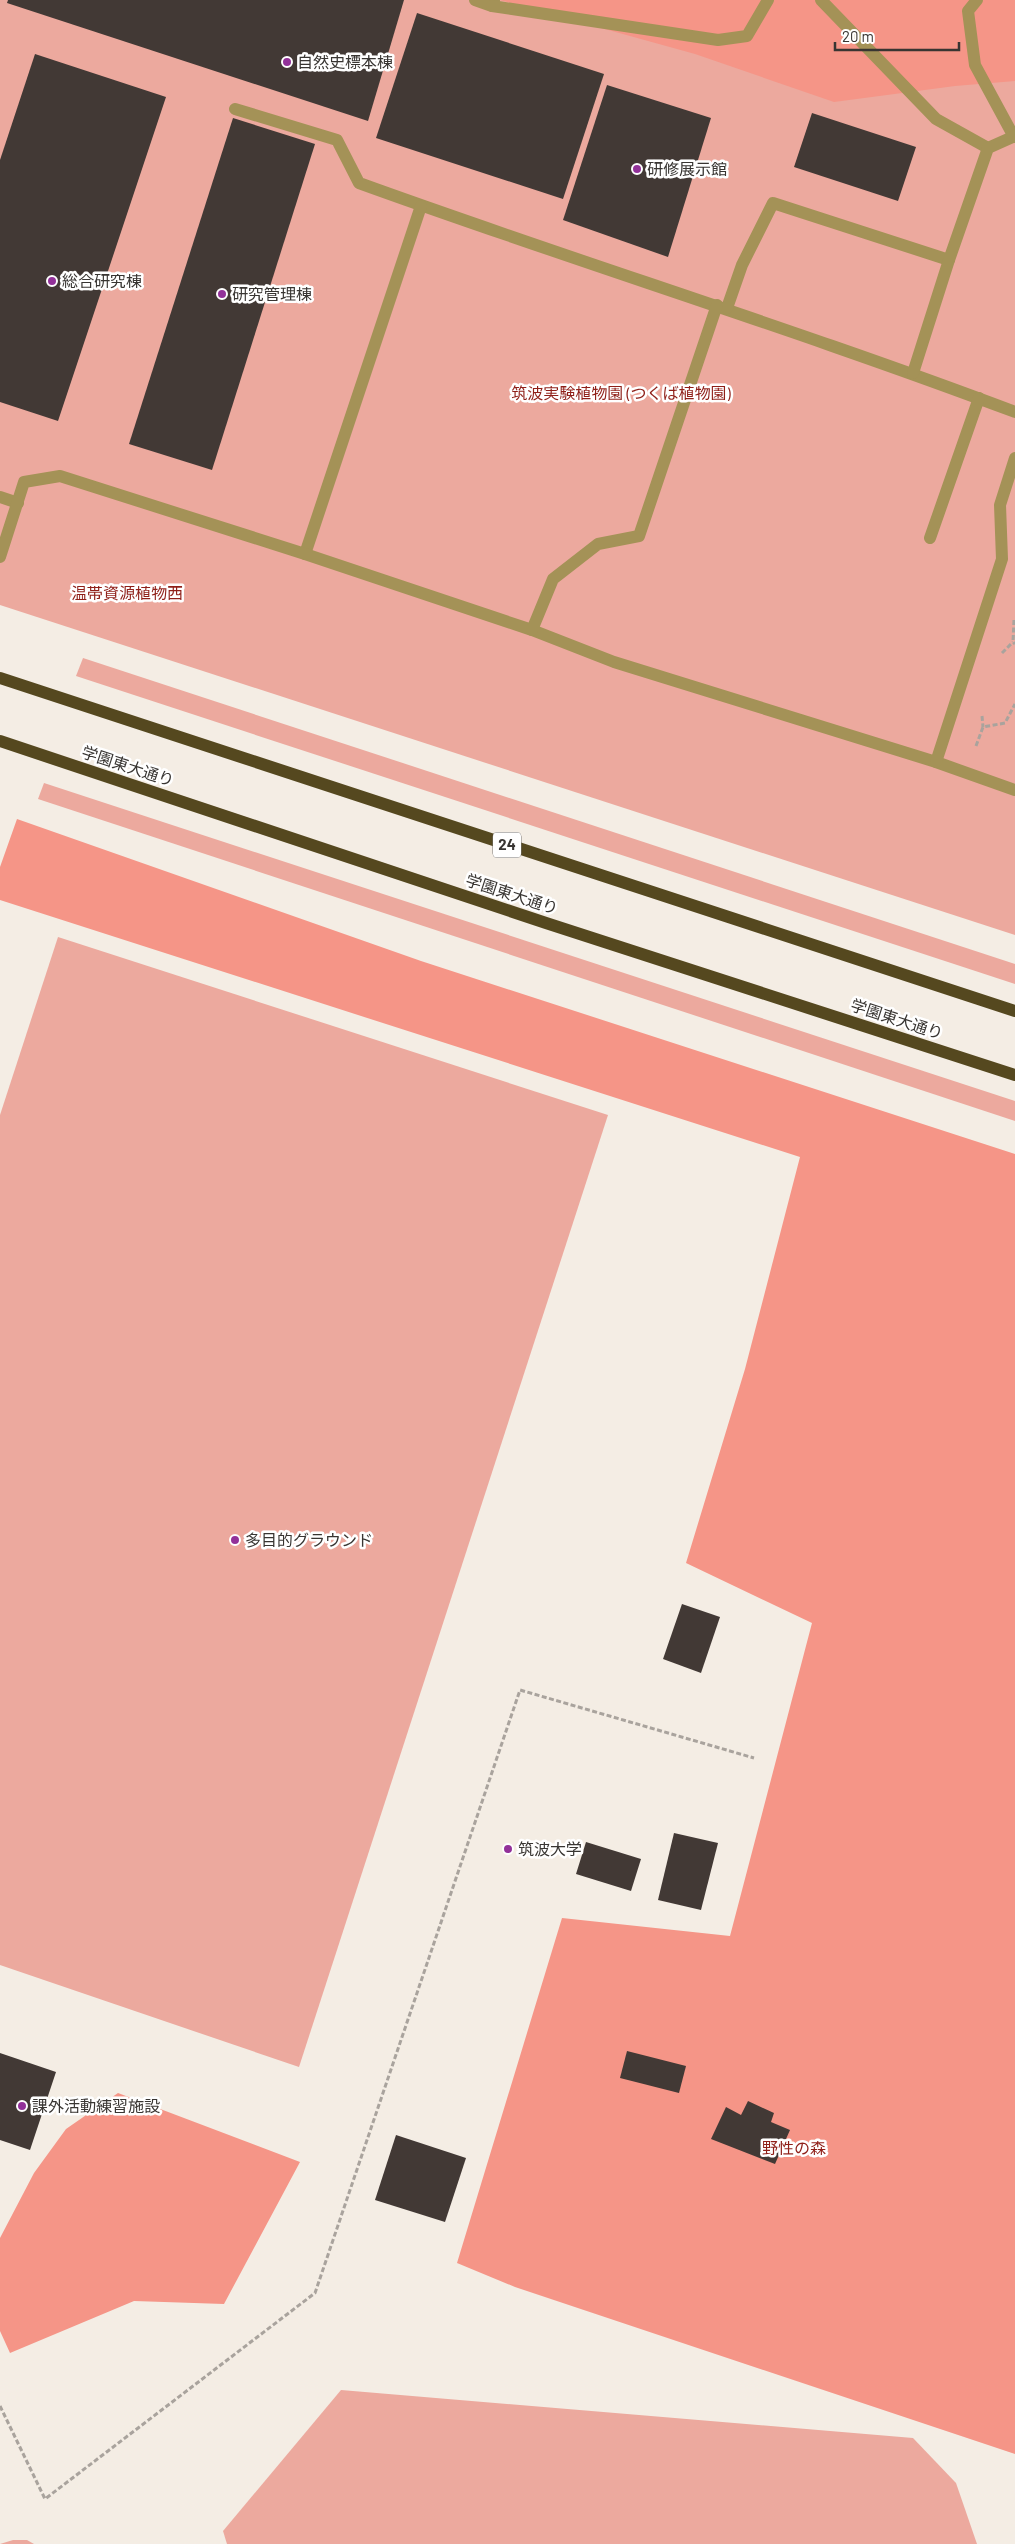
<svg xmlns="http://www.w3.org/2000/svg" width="1015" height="2544" font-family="Barlow,'Noto Sans JP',sans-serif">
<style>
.green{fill:#eca99e}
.forest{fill:#f59587}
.building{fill:#423935}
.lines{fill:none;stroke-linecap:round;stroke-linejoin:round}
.path{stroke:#a9a39d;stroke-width:3;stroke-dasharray:5 2.5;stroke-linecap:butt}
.minor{stroke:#a49257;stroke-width:12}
.major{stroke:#55481f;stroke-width:12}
.poi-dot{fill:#923199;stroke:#fff;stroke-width:2}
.labels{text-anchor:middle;stroke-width:5;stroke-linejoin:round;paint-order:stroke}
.shield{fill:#fff;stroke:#747270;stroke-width:1}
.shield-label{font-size:15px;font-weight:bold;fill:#383532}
.poi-label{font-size:16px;fill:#383532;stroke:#fff;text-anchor:start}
.park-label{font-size:16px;fill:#8f1f18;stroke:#fff}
.street-label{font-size:16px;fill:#383532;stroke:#fff}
</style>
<rect width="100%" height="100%" fill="#f4ede4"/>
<!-- green -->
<g class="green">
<polygon points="0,0 1015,0 1015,935 0,605"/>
<polygon points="83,658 1015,964 1015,984 76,676"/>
<polygon points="44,783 1015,1101 1015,1121 38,799"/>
<polygon points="58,937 608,1115 299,2067 0,1965 0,1115"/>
<polygon points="341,2390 913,2438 956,2483 977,2544 227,2544 223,2531"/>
<polygon points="13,2540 27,2540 34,2544 0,2544"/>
</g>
<!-- forest -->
<g class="forest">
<polygon points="500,0 1015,0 1015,81 955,86 834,102 695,54"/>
<polygon points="17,819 421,961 1015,1154 1015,2454 515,2287 457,2263 562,1918 730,1936 812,1623 686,1563 745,1369 800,1157 0,900 0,867"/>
<polygon points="118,2093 300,2162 224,2304 134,2301 10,2353 0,2331 0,2238 34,2173 66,2129"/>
</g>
<!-- building -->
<g class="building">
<polygon points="8,0 404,0 368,121 7,3"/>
<polygon points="417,13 604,74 563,199 376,138"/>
<polygon points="35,54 166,97 58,421 0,402 0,160"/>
<polygon points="607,85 711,118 668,257 563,220"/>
<polygon points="812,113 916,147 898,201 794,167"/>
<polygon points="233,118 315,144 212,470 129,444"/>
<polygon points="682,1604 720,1617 701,1673 663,1659"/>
<polygon points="674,1833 718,1843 701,1910 658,1900"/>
<polygon points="586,1842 641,1859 631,1891 576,1874"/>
<polygon points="627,2051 686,2066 679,2093 620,2078"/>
<polygon points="0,2053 56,2072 30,2150 0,2140"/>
<polygon points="748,2101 774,2113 771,2122 790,2130 775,2164 711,2139 726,2107 741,2115"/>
<polygon points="396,2135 466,2158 445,2222 375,2200"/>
</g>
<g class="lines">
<!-- path -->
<g class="path">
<polyline points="1014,620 1013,642 1015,644"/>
<polyline points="1002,653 1013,642"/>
<polyline points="982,716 983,727"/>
<polyline points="976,746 983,727 1005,723 1015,704"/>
<polyline points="0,2406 45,2499 315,2293 520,1690 754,1758"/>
</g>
<!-- minor -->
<g class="minor">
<polyline points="475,0 492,6 494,0"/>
<polyline points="821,0 936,119 988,148"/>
<polyline points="977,0 968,11 975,65 1014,137"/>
<polyline points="492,6 718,40 747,36 768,0"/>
<path d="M 235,109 L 337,140 L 359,183 C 577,262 798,330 1015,412"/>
<polyline points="727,308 742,265 773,203 949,260"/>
<polyline points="913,373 949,260 988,148 1015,136"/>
<polyline points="0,497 18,503"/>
<polyline points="930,538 979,398"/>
<polyline points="305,554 421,206"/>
<polyline points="0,557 24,482 60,476 305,554 532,630 614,662 936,762 1015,790"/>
<polyline points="532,630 553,579 598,544 639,536 717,305"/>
<polyline points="936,762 1002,559 1000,505 1015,458"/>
</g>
<!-- major -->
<g class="major">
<polyline points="0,678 1015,1011"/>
<polyline points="0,741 546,923 1015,1075"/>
</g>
</g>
<!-- markers -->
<g class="poi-dot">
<circle cx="287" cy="62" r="5"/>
<circle cx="637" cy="169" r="5"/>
<circle cx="52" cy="281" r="5"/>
<circle cx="222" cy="294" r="5"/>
<circle cx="235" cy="1540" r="5"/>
<circle cx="508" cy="1849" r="5"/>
<circle cx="22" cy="2106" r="5"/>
</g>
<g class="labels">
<!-- shield labels -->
<rect class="shield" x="493" y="832.5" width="28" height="25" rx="4"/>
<g class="shield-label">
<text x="507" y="850">24</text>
</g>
<!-- poi labels -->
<g class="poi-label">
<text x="297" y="68">自然史標本棟</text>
<text x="647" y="175">研修展示館</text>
<text x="62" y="287">総合研究棟</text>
<text x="232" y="300">研究管理棟</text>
<text x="245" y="1546">多目的グラウンド</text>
<text x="518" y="1855">筑波大学</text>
<text x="32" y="2112">課外活動練習施設</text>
</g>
<!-- park labels -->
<g class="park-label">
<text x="621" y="399">筑波実験植物園 (つくば植物園)</text>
<text x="127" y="599">温帯資源植物西</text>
<text x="794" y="2154">野性の森</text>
</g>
<!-- street labels -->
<g class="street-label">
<text transform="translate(128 766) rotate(18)" y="6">学園東大通り</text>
<text transform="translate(512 894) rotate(18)" y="6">学園東大通り</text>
<text transform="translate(897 1019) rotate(18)" y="6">学園東大通り</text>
</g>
</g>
<!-- scale -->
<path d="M835 42v8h124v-8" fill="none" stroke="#383532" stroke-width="2.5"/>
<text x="842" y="42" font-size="15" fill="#383532" stroke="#ffffff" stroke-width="4" paint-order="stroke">20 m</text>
</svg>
